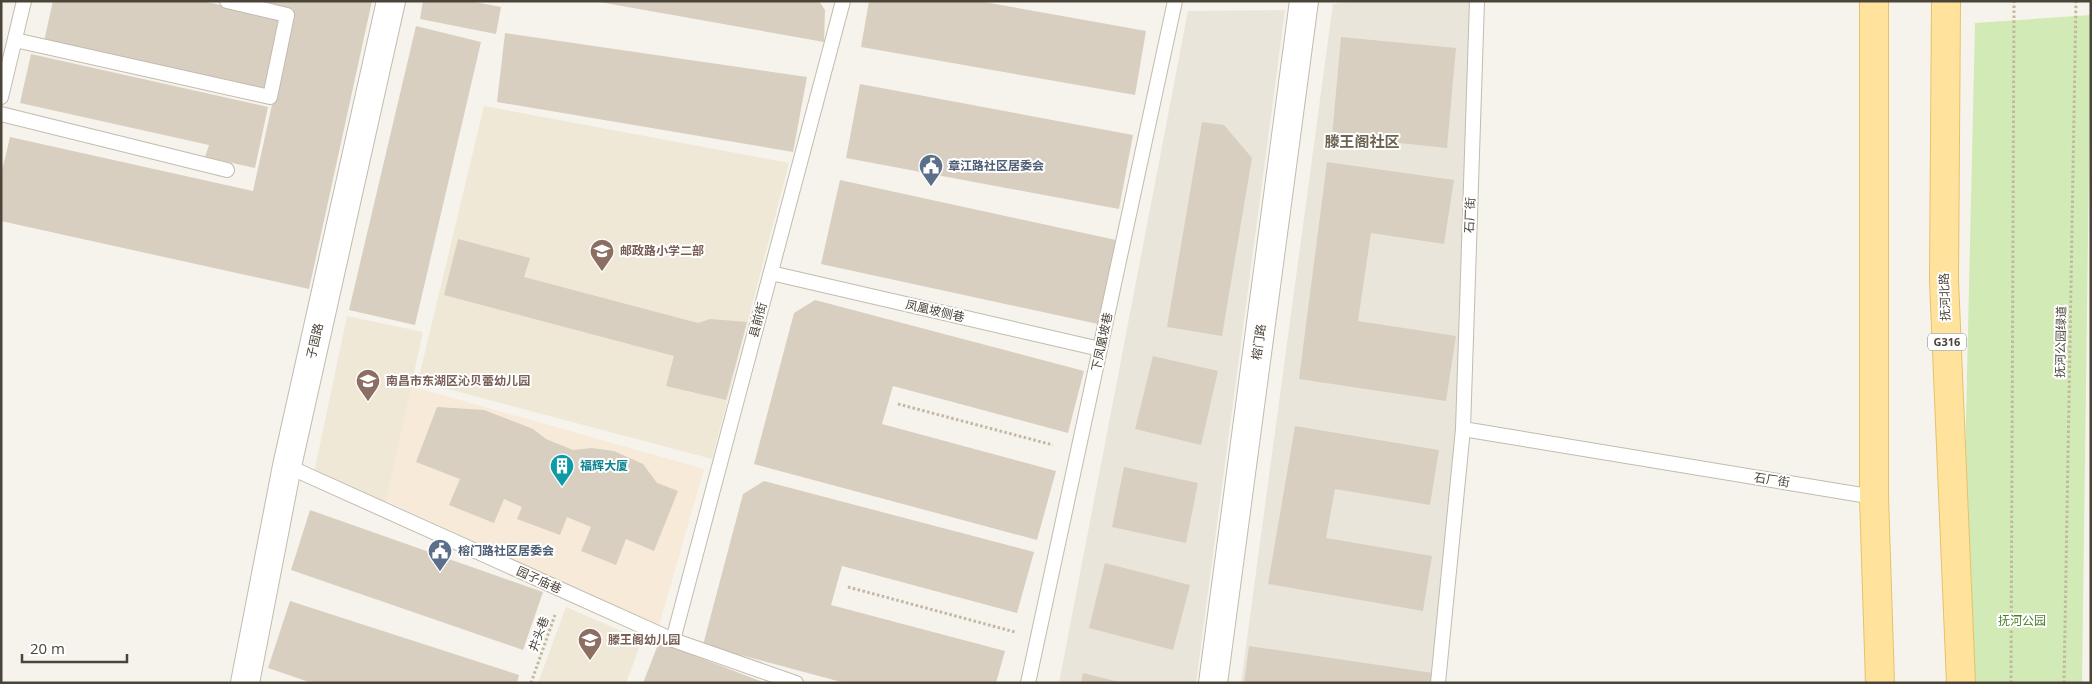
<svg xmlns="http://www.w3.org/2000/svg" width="2092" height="684" font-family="'Open Sans','Noto Sans SC',sans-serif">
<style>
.residential{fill:#eae5da}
.commercial{fill:#f7ead8}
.education{fill:#efe8d6}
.green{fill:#d2eab5}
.building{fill:#d8cfc1}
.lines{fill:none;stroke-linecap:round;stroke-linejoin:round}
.service-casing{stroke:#c2bbae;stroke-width:16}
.tertiary-casing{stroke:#c2bbae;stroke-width:30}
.primary-casing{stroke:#e6c16a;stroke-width:30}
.path{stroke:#c4b79f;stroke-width:3;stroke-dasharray:2.5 2.5;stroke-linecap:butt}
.service{stroke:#fff;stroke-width:14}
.tertiary{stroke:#fff;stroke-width:28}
.primary{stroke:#ffe39c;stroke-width:28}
.labels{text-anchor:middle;stroke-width:4;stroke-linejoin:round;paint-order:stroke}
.shield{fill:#fff;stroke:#817c74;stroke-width:1}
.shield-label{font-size:11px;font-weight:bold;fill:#4b4439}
.service-label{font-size:12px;font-weight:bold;fill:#4e5e75;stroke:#fff;text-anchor:start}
.street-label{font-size:12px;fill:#4b4439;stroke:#fff}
.education-label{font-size:12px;font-weight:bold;fill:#785e54;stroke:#fff;text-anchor:start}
.culture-label{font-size:12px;font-weight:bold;fill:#0d838f;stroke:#fff;text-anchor:start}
.park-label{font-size:12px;fill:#4a7f2a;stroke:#fff}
.quarter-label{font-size:15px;font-weight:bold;fill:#6e6250;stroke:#fff}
</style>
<rect width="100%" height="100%" fill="#f6f3ec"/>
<!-- residential -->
<g class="residential">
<polygon points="1363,1 1470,1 1457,427 1433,683 1241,683 1333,4"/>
<polygon points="1285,10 1196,683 1059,683 1188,11"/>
</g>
<!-- commercial -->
<polygon class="commercial" points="343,367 704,469 659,626 319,470"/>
<!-- education -->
<g class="education">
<polygon points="484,106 789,163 712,459 418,381"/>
<polygon points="347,316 423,332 385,505 314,473"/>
<polygon points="566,607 642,640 626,683 538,683"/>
</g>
<!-- green -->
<polygon class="green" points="2091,15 2082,683 1960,683 1975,23"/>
<!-- building -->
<g class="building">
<polygon points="53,1 203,1 287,20 271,91 44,41"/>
<polygon points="263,1 372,1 309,289 1,221 1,175 10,137 253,191 293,9"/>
<polygon points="423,1 470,1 501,7 496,34 420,19"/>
<polygon points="594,1 819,1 825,10 824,42"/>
<polygon points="869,1 979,1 1146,31 1135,95 861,47"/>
<polygon points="416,26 481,42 415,325 349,310"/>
<polygon points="505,33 807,77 793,152 497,102"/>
<polygon points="1341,37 1456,48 1447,148 1332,136"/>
<polygon points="31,54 268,107 255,168 205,157 209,145 20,103"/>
<polygon points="860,84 1133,135 1119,209 846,158"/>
<polygon points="1202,122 1224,125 1252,158 1222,336 1167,327"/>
<polygon points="1327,162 1454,180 1444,244 1371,233 1358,321 1456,336 1446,401 1299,379"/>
<polygon points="840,180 1116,240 1098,324 821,264"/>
<polygon points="458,239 530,258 524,277 698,323 710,319 747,322 726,400 666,386 674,356 444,295"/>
<polygon points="815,300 1084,371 1068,433 893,386 882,424 1056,471 1037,540 754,464 794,313"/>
<polygon points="1153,356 1218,371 1201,445 1135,429"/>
<polygon points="437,407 484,410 533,429 546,439 573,450 592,448 614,451 643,464 657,483 678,491 654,551 626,539 616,565 581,551 591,527 567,517 560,535 517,519 522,507 504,499 494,523 449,505 460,479 416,462"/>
<polygon points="1295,426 1439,450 1430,505 1335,489 1326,538 1432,556 1423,611 1268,584"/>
<polygon points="1124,467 1198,483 1186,543 1112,527"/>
<polygon points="764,481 1034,552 1017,613 842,566 831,605 1005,651 996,683 845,683 703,645 743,494"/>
<polygon points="310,510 543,592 523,650 291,570"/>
<polygon points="1105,563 1190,585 1173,650 1089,628"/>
<polygon points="290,601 519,675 517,683 312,683 268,668"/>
<polygon points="659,642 765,683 643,683"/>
<polygon points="1249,646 1433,673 1432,683 1244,683"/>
<polygon points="1083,673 1119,682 1119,683 1081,683"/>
</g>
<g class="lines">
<defs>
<g id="service">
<polyline points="15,40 270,97 287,15 227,1"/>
<polyline points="1,97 24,1"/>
<polyline points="1,114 227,170"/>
<polyline points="771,273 1100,349"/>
<polyline points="1463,429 1874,497"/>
<polyline points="287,466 673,640 796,683"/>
<polyline points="673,640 843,1"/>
<polyline points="1028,683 1175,1"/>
<polyline points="1438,683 1463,429 1477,1"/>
</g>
<g id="tertiary">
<polyline points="245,683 287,466 391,1"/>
<polyline points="1213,683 1304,1"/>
</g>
<g id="primary">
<polyline points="1874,1 1874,497 1880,683"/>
<polyline points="1946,1 1944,280 1961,683"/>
</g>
</defs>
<!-- service casing -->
<use href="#service" class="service-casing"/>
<!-- tertiary casing -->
<use href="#tertiary" class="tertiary-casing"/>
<!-- primary casing -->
<use href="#primary" class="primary-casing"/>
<!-- path -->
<g class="path">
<polyline points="898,404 1053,445"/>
<polyline points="848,587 1015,632"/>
<polyline points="531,683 555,615"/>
<polyline points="2011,683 2014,1"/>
<polyline points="2064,683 2076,1"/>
</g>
<!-- service -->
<use href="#service" class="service"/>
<!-- tertiary -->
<use href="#tertiary" class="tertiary"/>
<!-- primary -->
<use href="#primary" class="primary"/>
</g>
<!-- icons -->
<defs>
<symbol id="civic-pin" viewBox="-11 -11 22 30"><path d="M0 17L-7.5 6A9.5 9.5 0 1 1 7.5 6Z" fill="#5c6f8a" stroke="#fff"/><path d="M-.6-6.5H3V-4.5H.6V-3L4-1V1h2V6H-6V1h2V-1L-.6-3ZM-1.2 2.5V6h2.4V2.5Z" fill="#fff"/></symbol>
<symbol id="school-pin" viewBox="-11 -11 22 30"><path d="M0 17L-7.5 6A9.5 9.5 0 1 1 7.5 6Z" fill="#8d6e63" stroke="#fff"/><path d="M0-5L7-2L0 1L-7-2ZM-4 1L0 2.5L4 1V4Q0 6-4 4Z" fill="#fff"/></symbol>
<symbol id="building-pin" viewBox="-11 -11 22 30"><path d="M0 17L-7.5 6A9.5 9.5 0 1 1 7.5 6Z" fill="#0f9aa8" stroke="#fff"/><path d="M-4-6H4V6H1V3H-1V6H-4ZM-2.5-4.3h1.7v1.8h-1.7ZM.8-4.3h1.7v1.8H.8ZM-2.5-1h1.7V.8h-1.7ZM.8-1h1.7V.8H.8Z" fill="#fff"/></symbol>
</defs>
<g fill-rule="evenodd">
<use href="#civic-pin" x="917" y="152" width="28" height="38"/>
<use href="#school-pin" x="588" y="237" width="28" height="38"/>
<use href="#school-pin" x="354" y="367" width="28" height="38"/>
<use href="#building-pin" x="548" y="452" width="28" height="38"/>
<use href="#civic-pin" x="426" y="537" width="28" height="38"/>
<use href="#school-pin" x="576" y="626" width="28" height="38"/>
</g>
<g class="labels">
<!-- shield labels -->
<rect class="shield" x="1928" y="333.5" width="38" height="17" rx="4"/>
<g class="shield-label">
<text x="1947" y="346">G316</text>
</g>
<!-- service labels -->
<g class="service-label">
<text x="948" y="170">章江路社区居委会</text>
<text x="458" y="555">榕门路社区居委会</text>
</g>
<!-- street labels -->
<g class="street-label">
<text transform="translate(1470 215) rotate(-88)" y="4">石厂街</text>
<text transform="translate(1945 297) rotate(-92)" y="4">抚河北路</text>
<text transform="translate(935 311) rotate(13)" y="4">凤凰坡侧巷</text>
<text transform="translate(758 320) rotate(-75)" y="4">县前街</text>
<text transform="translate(315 341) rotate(-77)" y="4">子固路</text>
<text transform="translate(1102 342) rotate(-78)" y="4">下凤凰坡巷</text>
<text transform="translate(1259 342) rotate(-82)" y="4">榕门路</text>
<text transform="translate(2061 342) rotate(-89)" y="4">抚河公园绿道</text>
<text transform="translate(1772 480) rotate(9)" y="4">石厂街</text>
<text transform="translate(539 580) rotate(24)" y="4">园子庙巷</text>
<text transform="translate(539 634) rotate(-70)" y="4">井头巷</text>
</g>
<!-- education labels -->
<g class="education-label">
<text x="620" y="255">邮政路小学二部</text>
<text x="386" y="385">南昌市东湖区沁贝蕾幼儿园</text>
<text x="608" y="644">滕王阁幼儿园</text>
</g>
<!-- culture labels -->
<g class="culture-label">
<text x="580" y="470">福辉大厦</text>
</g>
<!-- park labels -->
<g class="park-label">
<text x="2022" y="625">抚河公园</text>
</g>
<!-- quarter labels -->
<g class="quarter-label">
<text x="1362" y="147">滕王阁社区</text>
</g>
</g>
<!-- border -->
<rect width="2092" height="684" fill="none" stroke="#4b4439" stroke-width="5"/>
<!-- scale -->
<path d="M22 654v8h105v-8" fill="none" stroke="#4b4439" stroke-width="2.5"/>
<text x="30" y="654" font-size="15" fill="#4b4439" stroke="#ffffff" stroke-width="4" paint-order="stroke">20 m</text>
</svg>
